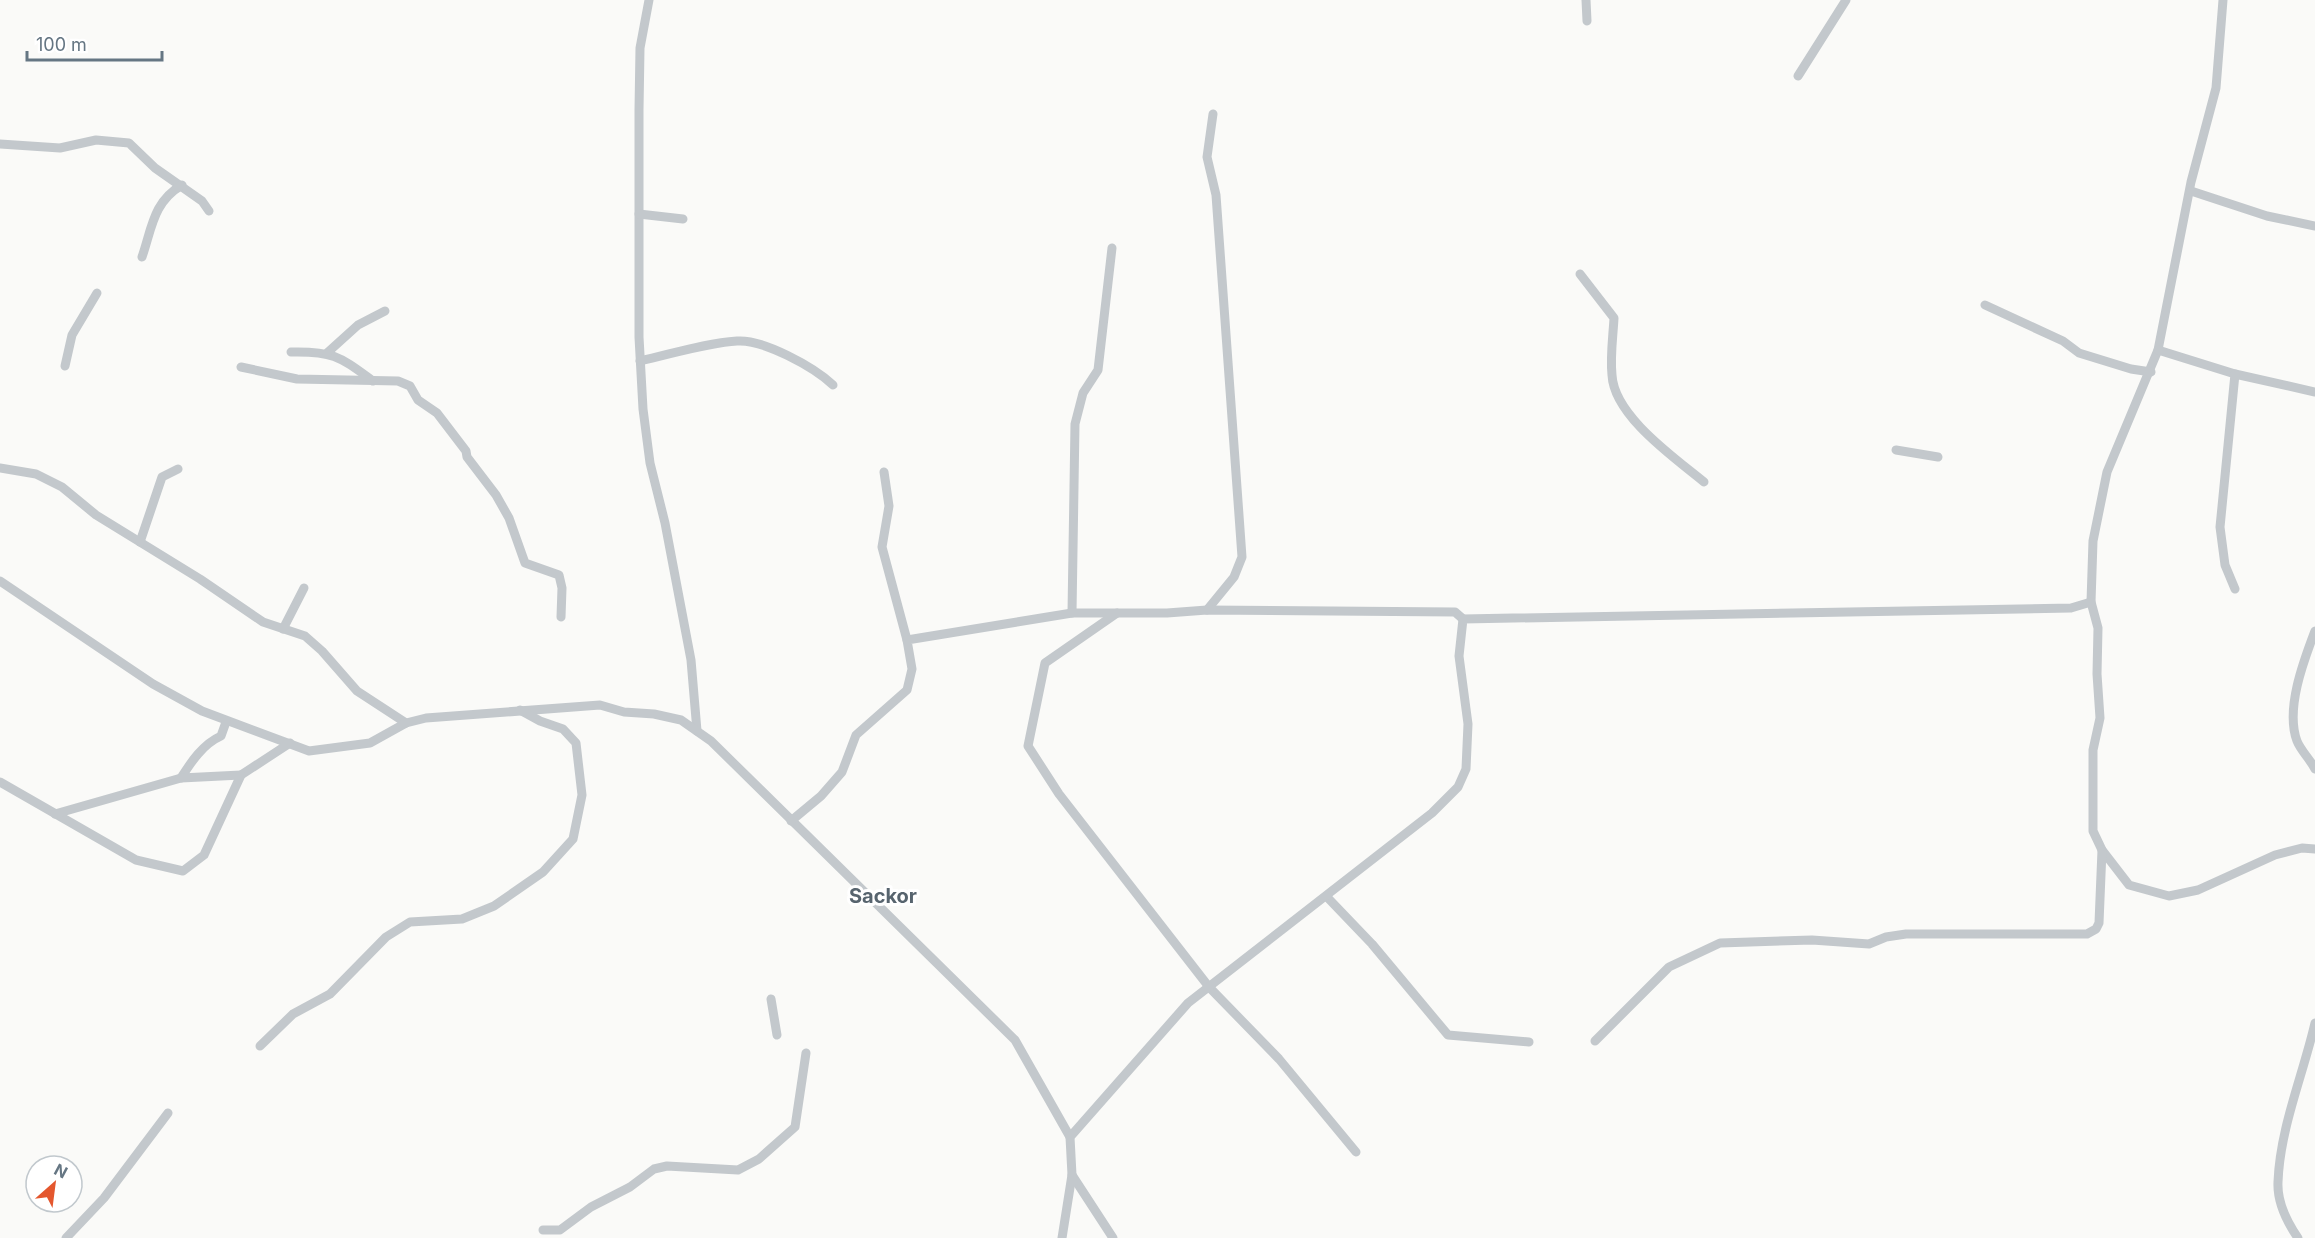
<svg xmlns="http://www.w3.org/2000/svg" width="2315" height="1238" font-family="Inter,sans-serif">
<style>
.lines{fill:none;stroke-linecap:round;stroke-linejoin:round}
.minor{stroke:#c3c8cc;stroke-width:9}
.labels{text-anchor:middle;stroke-width:6;stroke-linejoin:round;paint-order:stroke}
.neighbourhood-label{font-size:20px;font-weight:bold;fill:#57646e;stroke:#fff}
</style>
<rect width="100%" height="100%" fill="#fafaf8"/>
<g class="lines">
<!-- minor -->
<g class="minor">
<polyline points="649,0 640,48 639,110 639,337 643,409 650,463 665,523 691,660 697,731"/>
<polyline points="1586,0 1587,21"/>
<polyline points="2223,0 2216,88 2191,182 2158,350 2107,472 2093,541 2091,602 2098,628 2097,674 2100,718 2093,750 2093,831 2102,850 2129,885 2169,896 2198,890 2275,855 2302,848 2315,849"/>
<polyline points="1798,76 1846,0"/>
<polyline points="0,144 60,148 96,140 129,143 155,168 202,201 209,211"/>
<polyline points="2191,191 2267,216 2315,226"/>
<polyline points="639,214 683,219"/>
<path d="M 142,257 C 152,228 153,202 182,185"/>
<path d="M 1580,274 L 1614,318 C 1613,337 1610,356 1612,375 C 1614,416 1675,458 1704,482"/>
<polyline points="1985,305 2063,341 2079,353 2131,369 2151,372"/>
<polyline points="2158,350 2235,374 2315,392"/>
<path d="M 291,352 C 334,351 340,357 373,381"/>
<polyline points="327,353 358,325 385,311"/>
<path d="M 640,361 C 672,354 705,343 737,341 C 763,339 814,367 833,385"/>
<polyline points="65,366 72,335 97,293"/>
<polyline points="241,367 297,379 398,381 410,386 418,400 437,413 466,451 467,457 496,495 509,518 525,563 559,575 562,588 561,617"/>
<polyline points="1896,450 1938,457"/>
<polyline points="0,468 36,474 62,487 96,515 200,579 263,622 305,636 322,651 357,691 406,723"/>
<polyline points="884,472 889,506 882,547 907,640"/>
<polyline points="140,542 162,477 178,469"/>
<polyline points="0,581 153,684 202,711 309,751 370,743 406,723 426,718 600,705 624,712 654,714 681,720 711,741 1015,1040 1070,1137"/>
<polyline points="2235,589 2225,565 2220,527 2235,374"/>
<polyline points="1207,610 1234,577 1242,557 1216,195 1207,157 1213,114"/>
<polyline points="1072,613 1075,424 1083,393 1098,370 1112,248"/>
<polyline points="1117,613 1045,663 1028,746 1059,794 1209,987 1279,1059 1356,1152"/>
<polyline points="283,629 304,588"/>
<path d="M 2315,631 C 2304,660 2285,709 2297,741 C 2301,751 2310,759 2315,769"/>
<path d="M 181,778 C 191,762 203,744 221,736 L 226,722"/>
<polyline points="0,782 136,860 183,871 204,855 241,775 290,743"/>
<polyline points="55,814 181,778 241,775"/>
<polyline points="791,821 821,796 842,772 856,735 907,690 912,669 907,640 1072,613 1167,613 1207,610 1455,612 1463,619"/>
<polyline points="1327,897 1372,944 1448,1035 1529,1042"/>
<polyline points="771,999 777,1035"/>
<polyline points="1595,1041 1669,967 1720,943 1812,940 1869,944 1886,937 1906,934 2087,934 2096,929 2099,923 2102,850"/>
<polyline points="260,1046 293,1014 330,994 386,937 410,922 462,919 494,906 543,872 573,839 582,795 576,743 563,729 540,721 520,710"/>
<polyline points="1072,1175 1113,1238"/>
<polyline points="543,1230 560,1230 591,1207 630,1187 654,1169 667,1166 738,1170 759,1159 795,1127 806,1053"/>
<polyline points="66,1238 104,1198 168,1113"/>
<polyline points="1062,1238 1072,1175 1070,1137 1188,1003 1432,813 1458,787 1466,769 1468,724 1459,656 1463,619 2071,608 2091,602"/>
<path d="M 2298,1238 C 2287,1222 2277,1202 2278,1182 C 2280,1128 2303,1075 2315,1023"/>
</g>
</g>
<g class="labels">
<!-- neighbourhood labels -->
<g class="neighbourhood-label">
<text x="883" y="903">Sackor</text>
</g>
</g>
<!-- north arrow -->
<g transform="translate(54 1184) rotate(28)"><circle r="28" fill="#ffffff" stroke="#c1c8cd" stroke-width="1.5"/>
<path d="M0-4.5L10 22L0 15L-10 22Z" fill="#e4572e"/>
<text y="-9" font-size="16" font-weight="bold" text-anchor="middle" fill="#657683">N</text>
</g>
<!-- scale -->
<path d="M27 51v9h135v-9" fill="none" stroke="#657683" stroke-width="3"/>
<text x="36" y="51" font-size="18" fill="#657683" stroke="#ffffff" stroke-width="4.5" paint-order="stroke">100 m</text>
</svg>
